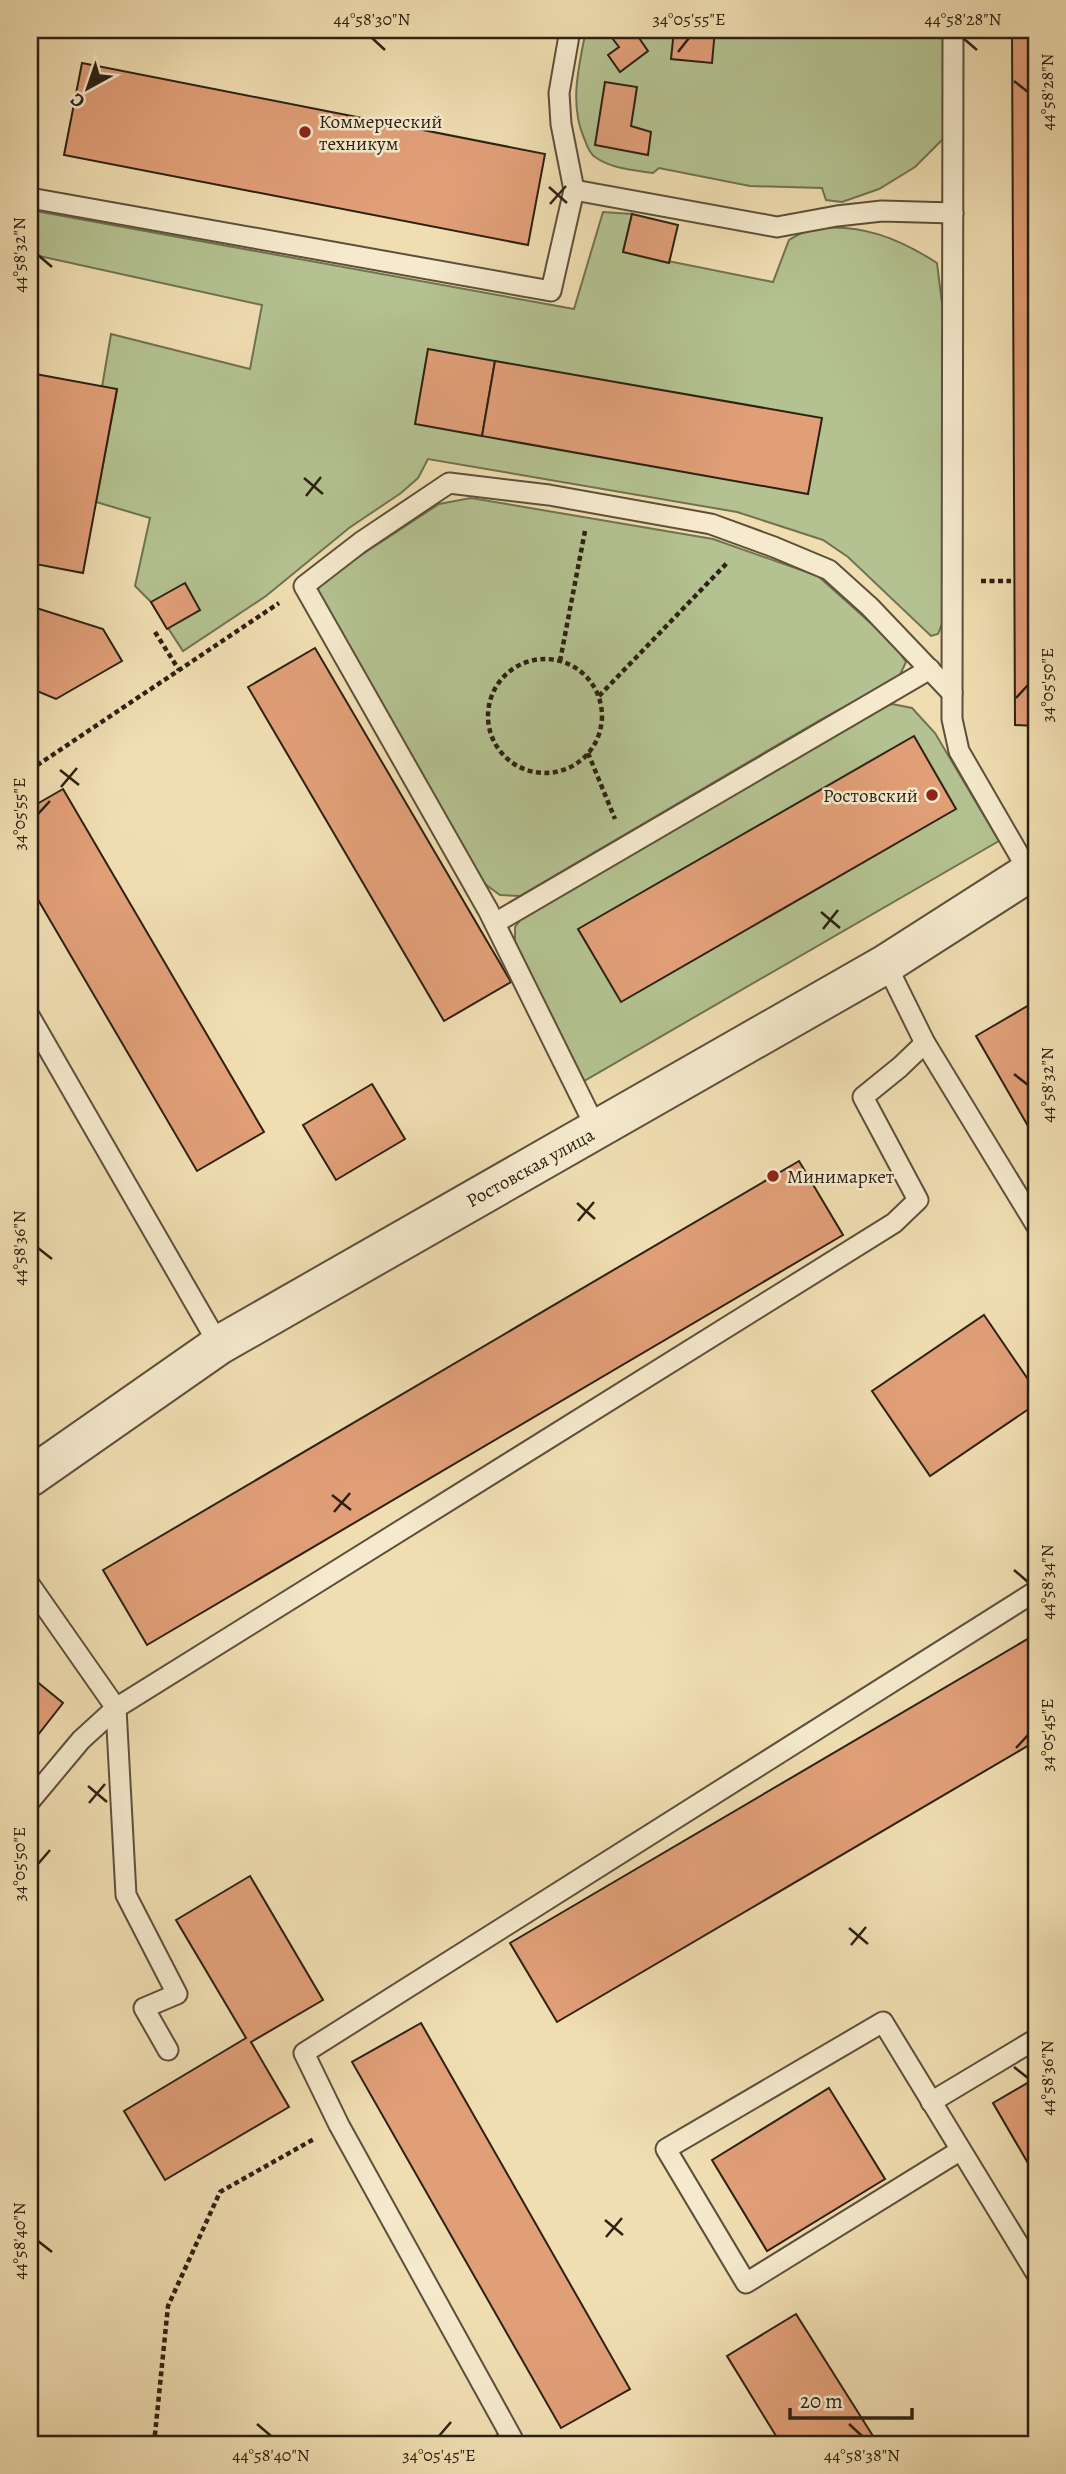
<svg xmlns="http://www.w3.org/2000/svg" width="1066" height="2474" font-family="Alegreya,serif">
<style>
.green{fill:#b4c291;stroke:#707252;stroke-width:2}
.building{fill:#e19f78;stroke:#2c2113;stroke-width:2}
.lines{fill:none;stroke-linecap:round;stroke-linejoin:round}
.lane-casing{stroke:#5d503b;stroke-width:23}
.street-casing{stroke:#5d503b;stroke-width:42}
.path{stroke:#2c2113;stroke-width:4.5;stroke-dasharray:5 3.5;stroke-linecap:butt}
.lane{stroke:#f5eacd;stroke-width:19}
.street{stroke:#f5eacd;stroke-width:38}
.ticks{fill:none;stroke:#2c2113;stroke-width:2.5}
.poi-dot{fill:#8f2418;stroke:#f5eacd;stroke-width:2.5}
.labels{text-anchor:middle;stroke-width:5;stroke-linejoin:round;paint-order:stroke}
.poi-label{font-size:19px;fill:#2c2113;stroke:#f5eacd;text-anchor:start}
.street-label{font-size:19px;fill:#2c2113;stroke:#f5eacd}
.neatline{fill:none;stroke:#2c2113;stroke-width:2.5}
.ticks-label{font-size:18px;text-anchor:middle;fill:#2c2113}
</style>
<rect width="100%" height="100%" fill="#f0deb2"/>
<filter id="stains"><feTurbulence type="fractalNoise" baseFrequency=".00286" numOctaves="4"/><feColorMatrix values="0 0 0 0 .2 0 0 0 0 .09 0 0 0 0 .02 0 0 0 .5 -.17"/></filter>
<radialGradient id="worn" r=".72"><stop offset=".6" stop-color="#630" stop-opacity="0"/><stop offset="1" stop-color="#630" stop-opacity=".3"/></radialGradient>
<!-- green -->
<g class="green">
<path d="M 586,30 L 943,30 L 943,139 L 915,167 L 879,189 L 842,202 L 826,200 L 822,188 L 750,186 L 659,168 L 653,173 C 633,170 612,169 595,157 C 589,153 587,145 584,138 C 569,103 579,66 586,30 Z"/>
<path d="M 30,210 L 574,309 L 603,212 L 632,214 L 623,252 L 773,282 L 789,240 C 796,236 805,230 814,229 C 859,222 900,239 937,263 L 945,328 L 942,624 L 938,634 L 931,636 L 848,557 L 823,540 L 737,512 L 428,459 L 418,478 L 401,493 L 349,528 L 266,596 L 183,651 L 151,602 L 135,586 L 150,518 L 96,502 L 117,390 L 102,387 L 111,334 L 250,369 L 262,305 L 30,254 Z"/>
<polygon points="471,498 713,539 818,576 893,643 906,662 899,677 820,720 520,896 500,895 481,881 317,594 320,582 439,504"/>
<polygon points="892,704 912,708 935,733 999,841 584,1081 515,943 515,927 524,915 881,707"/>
</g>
<!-- building -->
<g class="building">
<polygon points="606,30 643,30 637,35 648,51 620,72 608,55 619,47"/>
<polygon points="674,30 715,30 712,63 671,59"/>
<polygon points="1012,30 1036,30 1036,726 1015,725"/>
<polygon points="82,63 545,154 528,245 64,155"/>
<polygon points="605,82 637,87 631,126 651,132 648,155 595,145"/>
<polygon points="632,214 678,225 669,263 623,252"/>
<polygon points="428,349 495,361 482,436 415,424"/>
<polygon points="495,361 822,418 808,494 482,436"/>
<polygon points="30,373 117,389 83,573 30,563"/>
<polygon points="185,583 200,610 167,629 151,602"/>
<polygon points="30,606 103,629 122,661 56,699 32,689 30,685"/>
<polygon points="315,648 511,982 444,1021 248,687"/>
<polygon points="1033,726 1036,726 1036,770 1030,770"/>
<polygon points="914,736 956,809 621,1002 578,929"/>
<polygon points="63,789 264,1132 197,1171 30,886 30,808"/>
<polygon points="1036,1001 1036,1140 976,1036"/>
<polygon points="372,1084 405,1139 336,1180 303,1125"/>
<polygon points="799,1161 843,1235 147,1645 103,1570"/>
<polygon points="984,1315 1036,1391 1036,1404 930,1476 872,1391"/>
<polygon points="1036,1634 1036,1741 557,2022 510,1943"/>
<polygon points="30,1676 63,1703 30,1745"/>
<polygon points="250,1876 323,2000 251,2042 289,2107 165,2180 124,2111 246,2038 176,1920"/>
<polygon points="421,2023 630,2389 561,2428 352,2062"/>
<polygon points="1036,2078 1036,2177 993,2103"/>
<polygon points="829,2088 885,2179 767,2251 712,2160"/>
<polygon points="796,2314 878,2444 781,2444 727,2356"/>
</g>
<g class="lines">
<defs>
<g id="lane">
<polyline points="953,30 952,719 959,751 1029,872"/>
<polyline points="574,190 777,227 837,216 882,211 953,213"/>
<polyline points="30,198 551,291 574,190 561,124 559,93 570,30"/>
<polyline points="495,923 930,669"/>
<polyline points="886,964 925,1043 1036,1225"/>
<polyline points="30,1017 219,1345"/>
<polyline points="597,1130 488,910 304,586 361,542 449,483 549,495 711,524 774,547 829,570 870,607 952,693"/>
<polyline points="30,1585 116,1708 81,1740 30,1801"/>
<polyline points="168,2050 144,2008 177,1994 126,1895 116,1708 894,1223 918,1200 863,1097 900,1067 925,1043"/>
<polyline points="931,2102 1036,2039"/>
<polyline points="961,2150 746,2283 666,2149 883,2022 1036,2273"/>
<polyline points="502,2444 512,2438 339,2125 304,2053 1036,1591"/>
</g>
<polyline id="street" points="30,1477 219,1345 886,964 1036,868"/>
</defs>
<!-- lane casing -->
<use href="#lane" class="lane-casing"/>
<!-- street casing -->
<use href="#street" class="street-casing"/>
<!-- path -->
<g class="path">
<polyline points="981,581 1011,581"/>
<polyline points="155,632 179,670"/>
<circle cx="545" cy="716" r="57"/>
<polyline points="560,661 585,531"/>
<polyline points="599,696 727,563"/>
<polyline points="588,753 615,819"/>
<polyline points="30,770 279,603"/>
<polyline points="154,2444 168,2306 220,2192 314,2139"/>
</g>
<!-- lane -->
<use href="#lane" class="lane"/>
<!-- street -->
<use href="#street" class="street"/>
</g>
<!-- ticks -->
<path class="ticks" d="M 372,38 L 385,50M 963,38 L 977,50M 678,52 L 689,38M 1014,81 L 1028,92M 549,187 L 567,203M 550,204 L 566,186M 38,255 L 52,267M 304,478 L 323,494M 306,496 L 321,477M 1016,698 L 1028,685M 60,770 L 79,785M 61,787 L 77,768M 38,814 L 50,801M 821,912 L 840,928M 823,929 L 838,910M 1014,1074 L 1028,1085M 577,1203 L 595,1219M 578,1221 L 594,1202M 38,1248 L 52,1259M 332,1495 L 351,1510M 334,1512 L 350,1493M 1014,1570 L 1028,1582M 1016,1748 L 1028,1735M 88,1786 L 107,1802M 89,1803 L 105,1784M 38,1864 L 50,1850M 849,1928 L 868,1944M 851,1945 L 866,1927M 1014,2067 L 1028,2078M 605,2220 L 623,2235M 606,2237 L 622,2218M 38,2241 L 52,2252M 257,2424 L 271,2436M 849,2424 L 862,2436M 439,2436 L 451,2422"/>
<!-- markers -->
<g class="poi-dot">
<circle cx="305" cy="132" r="7"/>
<circle cx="932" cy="795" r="7"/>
<circle cx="773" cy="1176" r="7"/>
</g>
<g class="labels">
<!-- poi labels -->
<g class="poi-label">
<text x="319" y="128">Коммерческий<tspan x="319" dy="22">техникум</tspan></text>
<text x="918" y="802" text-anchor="end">Ростовский</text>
<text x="787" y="1183">Минимаркет</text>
</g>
<!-- street labels -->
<g class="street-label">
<text transform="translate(530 1167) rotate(-29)" y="7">Ростовская улица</text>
</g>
</g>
<!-- margin -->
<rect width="1066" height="2474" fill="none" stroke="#f0deb2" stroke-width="77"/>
<!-- north arrow -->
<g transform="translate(88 88) rotate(220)" stroke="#f5eacd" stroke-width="5" paint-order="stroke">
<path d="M0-5L12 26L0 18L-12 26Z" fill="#2c2113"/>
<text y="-10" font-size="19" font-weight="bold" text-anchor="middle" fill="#2c2113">С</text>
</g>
<!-- scale -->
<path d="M790 2408v10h122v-10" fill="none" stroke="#2c2113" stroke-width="3.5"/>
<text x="800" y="2408" font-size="21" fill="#2c2113" stroke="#f5eacd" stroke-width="5" paint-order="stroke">20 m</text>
<rect x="38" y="38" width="990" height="2398" class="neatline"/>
<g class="ticks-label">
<text x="372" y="25">44°58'30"N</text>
<text x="689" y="25">34°05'55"E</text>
<text x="963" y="25">44°58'28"N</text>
<text transform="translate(1047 92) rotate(-90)" y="6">44°58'28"N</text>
<text transform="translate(19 255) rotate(-90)" y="6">44°58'32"N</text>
<text transform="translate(1047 685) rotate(-90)" y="6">34°05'50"E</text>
<text transform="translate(19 814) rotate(-90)" y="6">34°05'55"E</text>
<text transform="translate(1047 1085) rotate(-90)" y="6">44°58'32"N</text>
<text transform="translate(19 1248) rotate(-90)" y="6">44°58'36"N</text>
<text transform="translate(1047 1582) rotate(-90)" y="6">44°58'34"N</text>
<text transform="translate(1047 1735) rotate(-90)" y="6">34°05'45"E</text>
<text transform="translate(19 1864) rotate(-90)" y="6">34°05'50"E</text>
<text transform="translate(1047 2078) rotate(-90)" y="6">44°58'36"N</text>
<text transform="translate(19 2241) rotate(-90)" y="6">44°58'40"N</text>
<text x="271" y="2461">44°58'40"N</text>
<text x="439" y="2461">34°05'45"E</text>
<text x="862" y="2461">44°58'38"N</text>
</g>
<rect width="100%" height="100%" filter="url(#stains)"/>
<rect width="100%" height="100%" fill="url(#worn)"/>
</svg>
